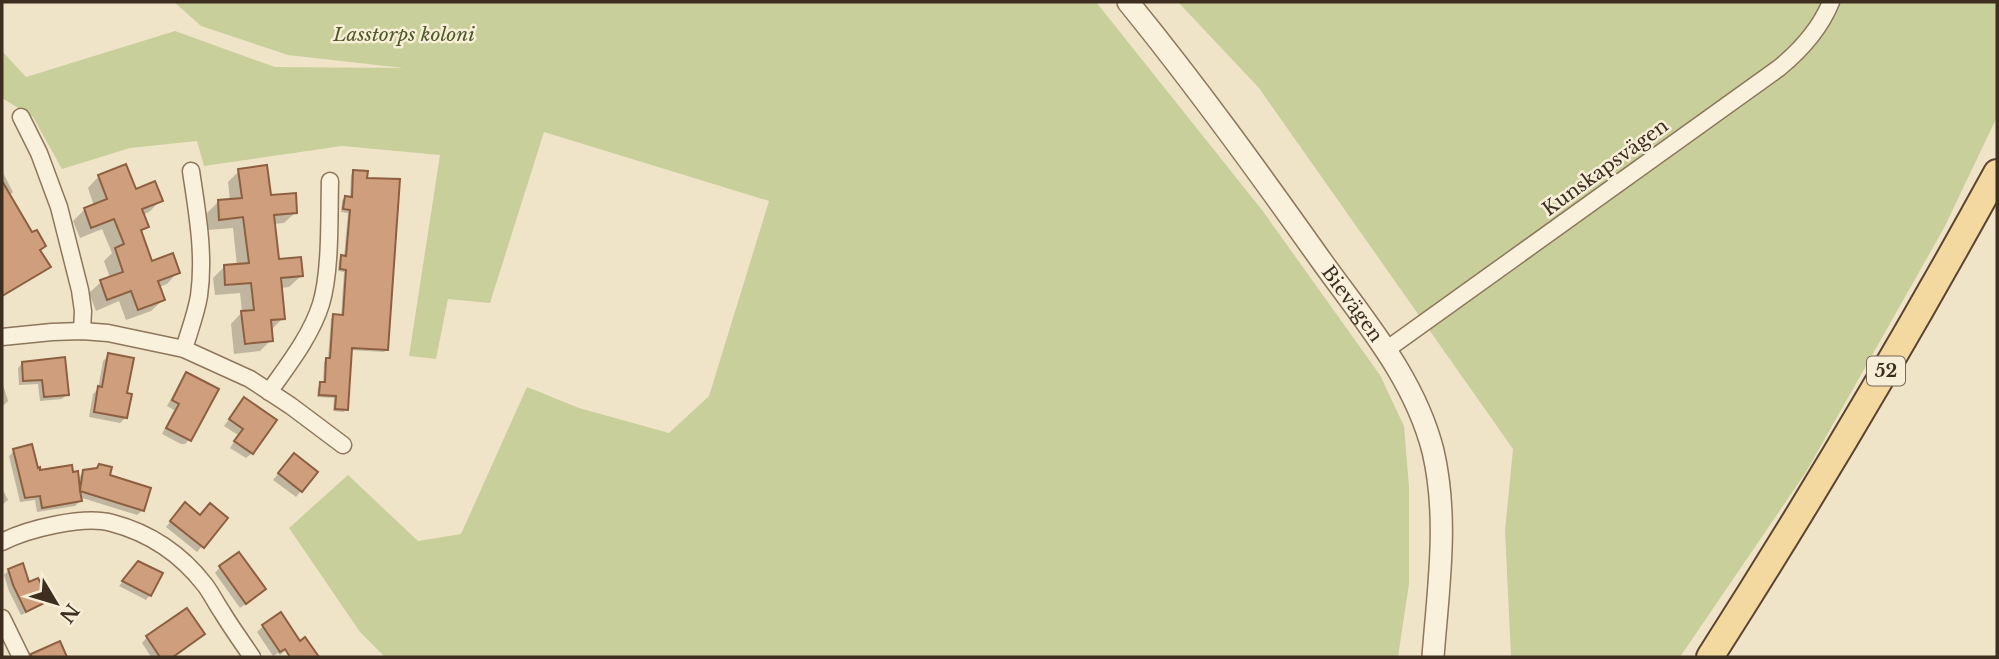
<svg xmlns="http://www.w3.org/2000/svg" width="1999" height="659" font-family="'Libre Baskerville',serif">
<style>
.green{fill:#c9cf9b}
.shadow{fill:#0003}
.building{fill:#cf9f7d;stroke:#8d5f41;stroke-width:2}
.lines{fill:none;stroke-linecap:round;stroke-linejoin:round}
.minor-casing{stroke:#8d765c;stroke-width:19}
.tertiary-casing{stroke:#8d765c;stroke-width:24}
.primary-casing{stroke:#5b4430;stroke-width:30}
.minor{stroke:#faf1dc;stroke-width:16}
.tertiary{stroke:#faf1dc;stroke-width:21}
.primary{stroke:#f3d9a0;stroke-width:26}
.labels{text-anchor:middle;stroke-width:5;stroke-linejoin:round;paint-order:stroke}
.shield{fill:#f7eed8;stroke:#756857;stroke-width:2}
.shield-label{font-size:18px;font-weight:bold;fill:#3d2e20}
.park-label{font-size:19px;font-style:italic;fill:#4d5a26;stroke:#f7eed8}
.street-label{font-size:19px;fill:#3d2e20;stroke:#f7eed8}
</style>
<rect width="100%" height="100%" fill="#f0e4c8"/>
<!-- green -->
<g class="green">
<polygon points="174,2 1096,2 1262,210 1380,375 1404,426 1409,487 1409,584 1398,657 385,657 360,632 289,528 348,475 418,541 461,534 527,387 579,408 669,433 709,396 769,201 544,132 490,303 448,299 436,359 409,356 440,155 342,146 204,166 197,141 130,148 62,169 33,117 2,98 2,51 26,77 175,31 275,67 403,68 288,55 201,26"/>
<polygon points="1178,2 1997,2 1997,117 1944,228 1806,472 1680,657 1511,657 1505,531 1513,449 1259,88"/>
</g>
<!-- shadow -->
<g class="shadow">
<polygon points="2,171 13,192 9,196 48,267 43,272 2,297"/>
<polygon points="239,171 269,197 296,212 284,223 273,224 277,260 301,276 289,287 280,288 283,318 271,330 271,340 260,351 234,354 231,324 242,312 240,293 215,295 213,278 224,267 237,266 233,228 208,230 207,213 218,202 230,201 228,182"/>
<polygon points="354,172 387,350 384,352 350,350 346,409 344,412 333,411 334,398 317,397 318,387 323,384 324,362 328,359 331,319 334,316 341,317 344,272 338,271 339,260 344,257 348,213 341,212 342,200 345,198 350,198 351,175"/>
<polygon points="99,176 161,200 149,212 142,215 147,227 140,233 151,263 178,272 167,284 159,287 163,300 151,311 126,320 119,301 96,311 89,293 101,282 110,278 104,261 112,253 102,229 80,238 73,221 85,209 94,206 88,188"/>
<polygon points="109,355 125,394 126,417 120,423 89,417 93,394 98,389 103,361"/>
<polygon points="23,363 67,394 62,399 40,401 38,384 19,385 18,368"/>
<polygon points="187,374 191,438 185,444 181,444 162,434 174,410 167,406 181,380"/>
<polygon points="2,381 8,401 2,407"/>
<polygon points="244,399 252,453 246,458 230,448 238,435 224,426"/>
<polygon points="14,451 39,472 71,474 77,479 84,472 95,470 99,466 108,476 143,510 137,515 79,497 80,501 75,506 37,512 35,500 20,502 9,456"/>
<polygon points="288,461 301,491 296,497 273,480"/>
<polygon points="2,488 8,500 2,505"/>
<polygon points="179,510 199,517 226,518 197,552 166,527"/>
<polygon points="134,567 150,595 146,600 119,586"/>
<polygon points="220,567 258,595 240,608 215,573"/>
<polygon points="9,570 47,600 43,605 21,615 9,591 4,575"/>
<polygon points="263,626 292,646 280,655 278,653 273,656 257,632"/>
<polygon points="147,637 178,648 165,657 151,657 142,643"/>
</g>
<!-- building -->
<g class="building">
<polygon points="126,164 136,189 155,181 163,201 142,209 149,227 141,230 152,261 173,253 180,273 158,281 165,300 138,310 131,291 107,300 100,280 123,272 115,248 124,244 114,219 91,228 84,208 107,199 98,175"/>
<polygon points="267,165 271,195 296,193 297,213 274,215 279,259 301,257 303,276 281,278 285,319 271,320 273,341 245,344 241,311 254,310 251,283 225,285 224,265 249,263 243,217 219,220 218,200 242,198 238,169"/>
<polygon points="353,170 368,171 367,178 400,179 388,350 352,348 348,410 335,409 336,396 319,395 320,382 325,382 326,358 330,358 333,314 343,315 346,270 340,269 341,255 346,256 350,210 343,209 345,196 352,197"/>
<polygon points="2,181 32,232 37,230 46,246 40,250 51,267 2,296"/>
<polygon points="108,353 134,358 127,393 132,394 127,418 94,412 98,386 102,387"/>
<polygon points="65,357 69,395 44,397 42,380 23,381 22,362"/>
<polygon points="186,372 219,389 191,441 166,428 179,404 172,400"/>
<polygon points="244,397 277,420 253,454 234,441 243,429 229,419"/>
<polygon points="32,444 38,468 40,467 40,470 72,465 73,472 78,471 80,490 83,470 97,468 99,464 112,467 110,475 151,488 144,511 80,491 82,501 42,508 40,496 25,498 13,449"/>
<polygon points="294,453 318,472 302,492 278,473"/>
<polygon points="185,502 200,515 210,503 228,518 204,548 170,521"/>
<polygon points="239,552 266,589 246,604 219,566"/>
<polygon points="138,561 163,573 151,596 122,581"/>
<polygon points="23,563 29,582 38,578 50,600 26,612 13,585 8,569"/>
<polygon points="187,608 205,634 173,657 160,657 146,636"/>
<polygon points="281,612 300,641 305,637 319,657 290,657 285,649 280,652 262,625"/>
<polygon points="60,641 67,657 31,657 31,654"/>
</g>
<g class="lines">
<defs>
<g id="minor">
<polyline points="21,117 39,153 59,207 80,290 83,311 82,331"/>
<polyline points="2,337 52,332 82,331 108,333 184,349 250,379 291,406 343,445"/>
<path d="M 184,349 C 189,332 196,314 199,296 C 205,255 197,211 191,171"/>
<path d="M 1386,350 L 1779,68 C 1801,50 1820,29 1831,2"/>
<path d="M 269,392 C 288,365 311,336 321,304 C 331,271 329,217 330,181"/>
<path d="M 2,542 C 27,529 84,515 112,523 C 150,533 181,554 205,585 C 211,593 216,603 222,612 C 231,627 242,642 252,657"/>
<polyline points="2,618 21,657"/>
</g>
<g id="tertiary">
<path id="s1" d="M 1128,2 C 1195,84 1257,170 1318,256 C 1362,318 1414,376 1433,451 C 1449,519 1438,589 1433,657"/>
</g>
<path id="primary" d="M 1710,657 C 1811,499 1907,337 1997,173"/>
</defs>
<!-- minor casing -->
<use href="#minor" class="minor-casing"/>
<!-- tertiary casing -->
<use href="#tertiary" class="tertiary-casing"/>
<!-- primary casing -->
<use href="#primary" class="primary-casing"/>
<!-- minor -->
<use href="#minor" class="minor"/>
<!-- tertiary -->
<use href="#tertiary" class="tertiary"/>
<!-- primary -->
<use href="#primary" class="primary"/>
</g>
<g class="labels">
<!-- shield labels -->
<rect class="shield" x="1867" y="356.5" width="38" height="29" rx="5"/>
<g class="shield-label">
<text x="1886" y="377">52</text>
</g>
<!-- park labels -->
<g class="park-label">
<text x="404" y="41">Lasstorps koloni</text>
</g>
<!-- street labels -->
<g class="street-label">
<text transform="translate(1605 167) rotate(-36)" y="7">Kunskapsvägen</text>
<text dy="7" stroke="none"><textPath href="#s1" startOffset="376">Bievägen</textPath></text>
</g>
</g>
<!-- border -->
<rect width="1999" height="659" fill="none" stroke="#3d2e20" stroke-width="7"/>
<!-- north arrow -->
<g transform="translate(56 603) rotate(128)" stroke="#f7eed8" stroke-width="5" paint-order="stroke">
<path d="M0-5L12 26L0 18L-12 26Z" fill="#3d2e20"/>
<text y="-10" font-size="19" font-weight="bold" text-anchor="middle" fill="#3d2e20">N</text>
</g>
</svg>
